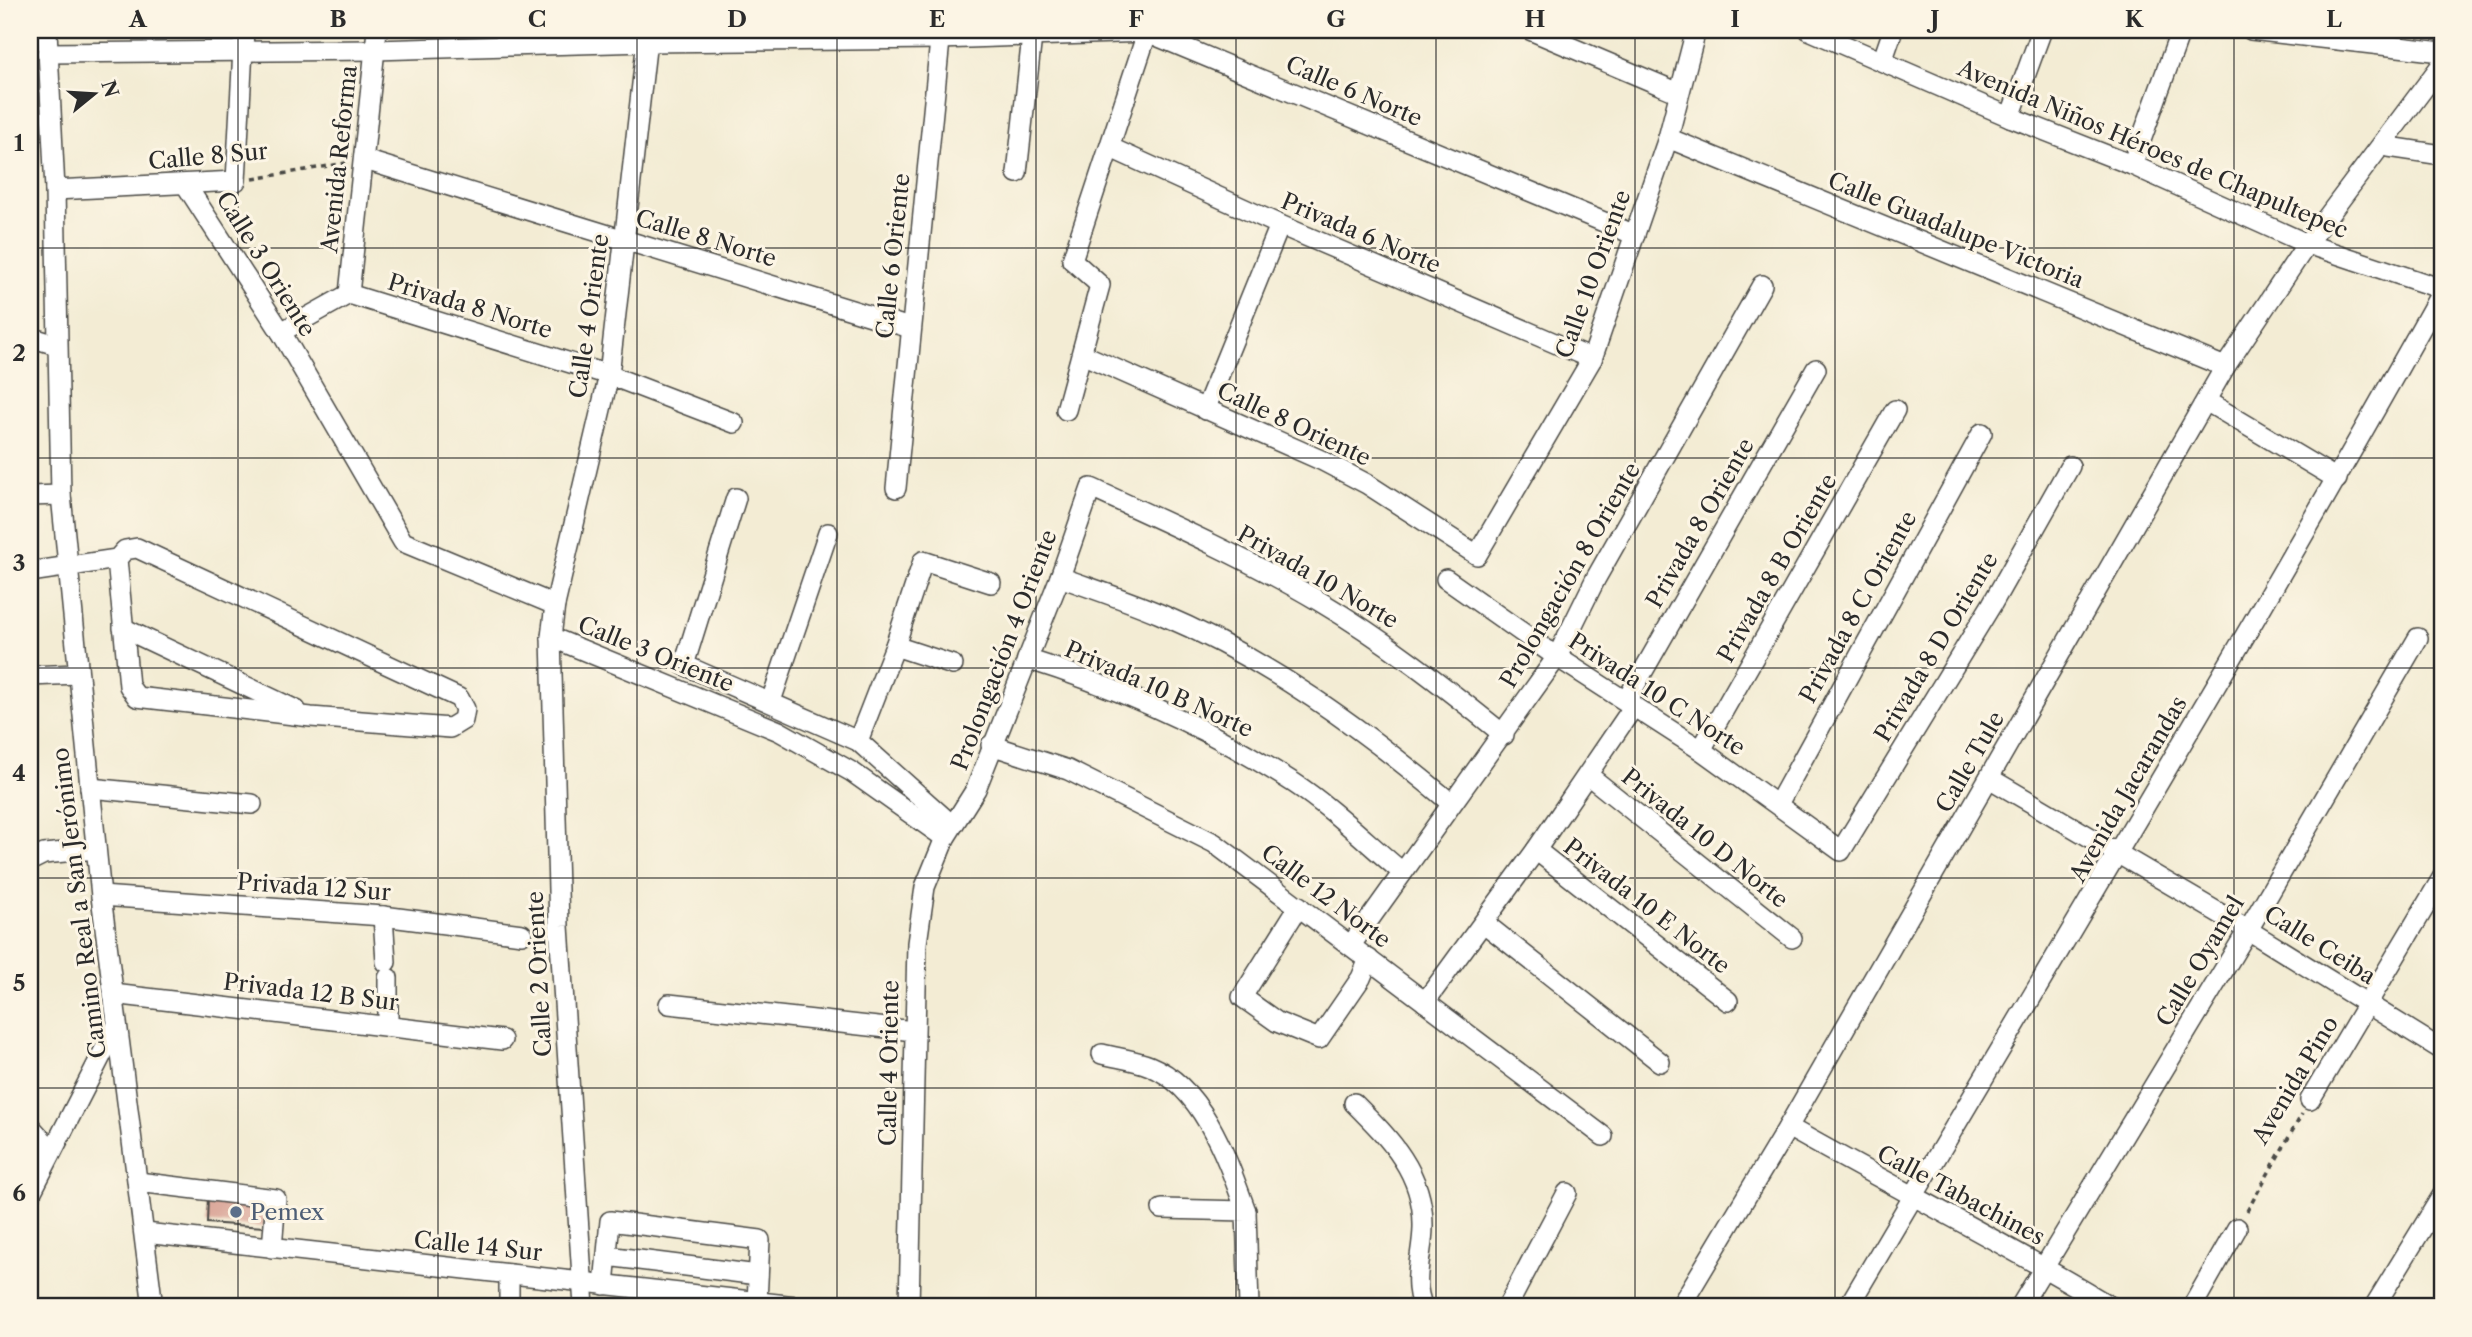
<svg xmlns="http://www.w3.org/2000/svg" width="2472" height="1337" font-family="'Libre Caslon Text',serif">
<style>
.building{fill:#d79e91}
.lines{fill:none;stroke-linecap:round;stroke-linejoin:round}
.minor-casing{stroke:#494844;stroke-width:22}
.path{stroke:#494844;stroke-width:3.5;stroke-dasharray:5 5;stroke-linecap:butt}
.minor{stroke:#fff;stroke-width:19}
.grid{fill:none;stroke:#2b2b2b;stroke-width:2;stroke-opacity:0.55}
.service-dot{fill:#5c6f8a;stroke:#fcf5e5;stroke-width:2.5}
.labels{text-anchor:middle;stroke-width:6;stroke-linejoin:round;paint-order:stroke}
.street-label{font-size:23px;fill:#2b2b2b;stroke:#fcf5e5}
.service-label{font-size:23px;fill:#4e5e75;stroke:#fcf5e5;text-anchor:start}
.neatline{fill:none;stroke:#2b2b2b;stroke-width:2.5}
.grid-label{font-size:23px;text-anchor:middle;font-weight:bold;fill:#2b2b2b}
</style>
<rect width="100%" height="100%" fill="#fcf5e5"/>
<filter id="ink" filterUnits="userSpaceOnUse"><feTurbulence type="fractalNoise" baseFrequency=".0143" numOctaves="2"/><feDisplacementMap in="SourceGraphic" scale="14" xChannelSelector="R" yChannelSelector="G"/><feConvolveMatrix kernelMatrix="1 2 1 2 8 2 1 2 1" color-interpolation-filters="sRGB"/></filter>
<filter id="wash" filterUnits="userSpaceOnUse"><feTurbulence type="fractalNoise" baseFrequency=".00686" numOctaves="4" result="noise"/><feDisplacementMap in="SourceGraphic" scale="28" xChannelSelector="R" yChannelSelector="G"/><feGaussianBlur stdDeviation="1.57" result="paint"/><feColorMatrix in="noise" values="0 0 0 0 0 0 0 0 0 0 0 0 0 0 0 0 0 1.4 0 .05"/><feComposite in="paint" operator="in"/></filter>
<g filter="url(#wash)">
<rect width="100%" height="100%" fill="#f3ecd4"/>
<g id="blocks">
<!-- building -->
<polygon class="building" points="208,1196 266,1201 264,1227 207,1223"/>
</g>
</g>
<g filter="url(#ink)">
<use href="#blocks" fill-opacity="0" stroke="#494844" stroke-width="2"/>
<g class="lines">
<defs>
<g id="minor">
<polyline points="47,30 55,190 61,495 101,896 153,1307"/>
<polyline points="1530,30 1679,93"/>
<polyline points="1809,30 2010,117 2132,165 2307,244 2442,289"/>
<polyline points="2251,30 2442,52"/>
<polyline points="648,31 609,375 555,605 551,637 779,731 852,772 945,838"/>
<polyline points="47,53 375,50 647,42 940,39 1147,32 1635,235"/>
<polyline points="1883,59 1893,30"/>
<polyline points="2010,117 2042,30"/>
<polyline points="1668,138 2225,367"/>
<polyline points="2382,146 2442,155"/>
<polyline points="1111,148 1280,225 1592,359"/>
<polyline points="365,160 910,328"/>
<polyline points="2132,165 2181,30"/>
<polyline points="1017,173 1032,36"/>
<polyline points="186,185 281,332 403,542 555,605"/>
<polyline points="55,190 236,181 244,30"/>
<polyline points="349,294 609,375 734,423"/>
<polyline points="349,294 377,30"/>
<polyline points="281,332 349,294"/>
<polyline points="30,337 56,345"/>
<polyline points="1082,354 1323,461 1367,484 1477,555 1592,359 1668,138 1696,30"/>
<polyline points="2206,401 2337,479"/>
<polyline points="1066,410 1100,285 1072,260 1148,30"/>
<polyline points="1205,410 1280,225"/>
<polyline points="896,488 941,30"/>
<polyline points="30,496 61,495"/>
<polyline points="736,498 684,665 858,741 952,825"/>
<polyline points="30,572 117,559 125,550 137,548 459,698 465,709 463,720 450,728 311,717 137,697 129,686 117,559"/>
<path d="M 1060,577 C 1093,589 1127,600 1160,614 C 1267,659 1363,729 1451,803"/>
<polyline points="1446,579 1557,657 1701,750 1841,851 1992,604 2070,466"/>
<polyline points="123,628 296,710"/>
<polyline points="551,637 559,926 584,1307"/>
<polyline points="895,646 953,665"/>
<path d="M 1027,659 C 1120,688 1212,730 1294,783 C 1332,808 1367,843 1402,872"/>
<polyline points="30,676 78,674"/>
<polyline points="771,701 828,533"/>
<polyline points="1626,701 1816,369"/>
<polyline points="858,741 895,646 923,561 991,583"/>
<polyline points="991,745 1068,770 1214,843 1603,1136"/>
<polyline points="1701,750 1895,410"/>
<polyline points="1588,775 1792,938"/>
<polyline points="1989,778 2248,930 2442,1050"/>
<polyline points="90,788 252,804"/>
<polyline points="1778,804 1982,433"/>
<polyline points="1536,850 1728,1001"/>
<polyline points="30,861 44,854 96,849"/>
<polyline points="101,896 383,916 522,934"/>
<polyline points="1299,906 1242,997 1277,1022 1319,1039 1361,978 1369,959"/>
<polyline points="383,916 386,962"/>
<polyline points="1484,923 1660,1062"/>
<polyline points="1351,945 1557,657 1596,578 1762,285"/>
<polyline points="388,978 388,1026"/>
<polyline points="113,994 502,1040"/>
<polyline points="1425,1002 1536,850 1634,706"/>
<polyline points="669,1004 914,1031"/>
<path d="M 1102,1054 C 1118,1058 1135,1060 1150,1066 C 1204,1088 1228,1162 1246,1211"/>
<polyline points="2310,1100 2442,878"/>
<path d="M 1354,1103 C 1390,1139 1424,1173 1423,1227 C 1423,1254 1411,1281 1423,1307"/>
<polyline points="30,1126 52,1151"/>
<path d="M 1788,1127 C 1895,1188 2006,1243 2111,1307"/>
<polyline points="138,1182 276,1199 272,1248"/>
<polyline points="30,1195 117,1025"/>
<polyline points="1162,1209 1246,1211 1249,1307"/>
<polyline points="145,1233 805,1307"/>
<polyline points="607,1256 758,1275"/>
<polyline points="604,1285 610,1221 760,1240 757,1302"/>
<polyline points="509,1307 509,1274"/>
<path d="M 909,1307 L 917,943 L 925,887 L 945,838 L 976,789 L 1060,577 L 1091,488 C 1168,523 1246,558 1319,601 C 1385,640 1445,687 1504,735"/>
<polyline points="1507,1307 1567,1193"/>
<polyline points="1680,1307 1788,1127 2225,367 2307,244 2442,64"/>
<path d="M 1848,1307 C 2047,969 2251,634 2442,291"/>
<polyline points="2020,1307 2248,930 2418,638"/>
<polyline points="2192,1307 2237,1228"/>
<polyline points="2374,1307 2442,1196"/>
</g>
</defs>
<!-- minor casing -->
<use href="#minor" class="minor-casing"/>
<!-- path -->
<g class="path">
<polyline points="253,179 346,163"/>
<polyline points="2247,1211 2302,1114"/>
</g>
<!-- minor -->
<use href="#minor" class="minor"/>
</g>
</g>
<!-- grid -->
<path class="grid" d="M 238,30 L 238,1307M 438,30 L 438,1307M 637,30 L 637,1307M 837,30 L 837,1307M 1036,30 L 1036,1307M 1236,30 L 1236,1307M 1436,30 L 1436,1307M 1635,30 L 1635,1307M 1835,30 L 1835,1307M 2034,30 L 2034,1307M 2234,30 L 2234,1307M 30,248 L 2442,248M 30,458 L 2442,458M 30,668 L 2442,668M 30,878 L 2442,878M 30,1088 L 2442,1088"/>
<!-- markers -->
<circle class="service-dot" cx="236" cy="1212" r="7"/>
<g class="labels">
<!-- street labels -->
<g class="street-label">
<text transform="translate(1354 91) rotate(23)" y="8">Calle 6 Norte</text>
<text transform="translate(2153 149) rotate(23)" y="8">Avenida Niños Héroes de Chapultepec</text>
<text transform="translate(208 156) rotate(-5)" y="8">Calle 8 Sur</text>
<text transform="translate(339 159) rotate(-84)" y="8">Avenida Reforma</text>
<text transform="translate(1956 230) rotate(22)" y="8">Calle Guadalupe Victoria</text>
<text transform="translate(1361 233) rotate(23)" y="8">Privada 6 Norte</text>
<text transform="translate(706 238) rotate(17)" y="8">Calle 8 Norte</text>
<text transform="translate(893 256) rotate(-84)" y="8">Calle 6 Oriente</text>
<text transform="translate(266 264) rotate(58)" y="8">Calle 3 Oriente</text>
<text transform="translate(1593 274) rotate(-70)" y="8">Calle 10 Oriente</text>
<text transform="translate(470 306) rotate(17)" y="8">Privada 8 Norte</text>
<text transform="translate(589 316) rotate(-82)" y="8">Calle 4 Oriente</text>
<text transform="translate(1294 424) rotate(25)" y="8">Calle 8 Oriente</text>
<text transform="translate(1700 523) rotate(-60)" y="8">Privada 8 Oriente</text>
<text transform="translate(1777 568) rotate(-60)" y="8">Privada 8 B Oriente</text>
<text transform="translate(1570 575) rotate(-60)" y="8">Prolongación 8 Oriente</text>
<text transform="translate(1318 577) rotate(30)" y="8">Privada 10 Norte</text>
<text transform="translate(1858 607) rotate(-61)" y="8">Privada 8 C Oriente</text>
<text transform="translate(1936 647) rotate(-59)" y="8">Privada 8 D Oriente</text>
<text transform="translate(1004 650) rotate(-69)" y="8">Prolongación 4 Oriente</text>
<text transform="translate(656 654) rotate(22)" y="8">Calle 3 Oriente</text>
<text transform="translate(1159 689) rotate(24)" y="8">Privada 10 B Norte</text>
<text transform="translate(1657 694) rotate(33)" y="8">Privada 10 C Norte</text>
<text transform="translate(1970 762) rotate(-60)" y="8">Calle Tule</text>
<text transform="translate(2128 789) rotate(-60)" y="8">Avenida Jacarandas</text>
<text transform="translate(1705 838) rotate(39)" y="8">Privada 10 D Norte</text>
<text transform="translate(314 887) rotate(4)" y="8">Privada 12 Sur</text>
<text transform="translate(1326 896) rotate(37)" y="8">Calle 12 Norte</text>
<text transform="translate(79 903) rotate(-97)" y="8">Camino Real a San Jerónimo</text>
<text transform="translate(1647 906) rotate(38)" y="8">Privada 10 E Norte</text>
<text transform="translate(2320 945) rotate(32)" y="8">Calle Ceiba</text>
<text transform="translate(2200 961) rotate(-59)" y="8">Calle Oyamel</text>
<text transform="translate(539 974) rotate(-93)" y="8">Calle 2 Oriente</text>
<text transform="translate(311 992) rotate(7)" y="8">Privada 12 B Sur</text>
<text transform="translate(889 1063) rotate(-89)" y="8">Calle 4 Oriente</text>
<text transform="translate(2295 1080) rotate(-59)" y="8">Avenida Pino</text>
<text transform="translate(1961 1195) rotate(28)" y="8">Calle Tabachines</text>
<text transform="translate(478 1246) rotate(6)" y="8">Calle 14 Sur</text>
</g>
<!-- service labels -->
<g class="service-label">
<text x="250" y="1220">Pemex</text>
</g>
</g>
<!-- margin -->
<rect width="2472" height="1337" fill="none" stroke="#fcf5e5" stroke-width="77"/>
<!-- north arrow -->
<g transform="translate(94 94) rotate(72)" stroke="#fcf5e5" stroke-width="5" paint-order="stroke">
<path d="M0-5L12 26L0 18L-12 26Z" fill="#2b2b2b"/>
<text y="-10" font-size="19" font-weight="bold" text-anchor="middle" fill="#2b2b2b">N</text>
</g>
<rect x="38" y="38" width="2396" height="1260" class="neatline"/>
<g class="grid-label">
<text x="138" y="27">A</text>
<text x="338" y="27">B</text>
<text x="537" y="27">C</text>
<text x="737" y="27">D</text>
<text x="937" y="27">E</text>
<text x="1136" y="27">F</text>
<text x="1336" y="27">G</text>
<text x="1535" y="27">H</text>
<text x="1735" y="27">I</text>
<text x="1935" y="27">J</text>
<text x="2134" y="27">K</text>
<text x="2334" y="27">L</text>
<text x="19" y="151">1</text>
<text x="19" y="361">2</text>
<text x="19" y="571">3</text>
<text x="19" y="781">4</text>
<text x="19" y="991">5</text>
<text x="19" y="1201">6</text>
</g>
</svg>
